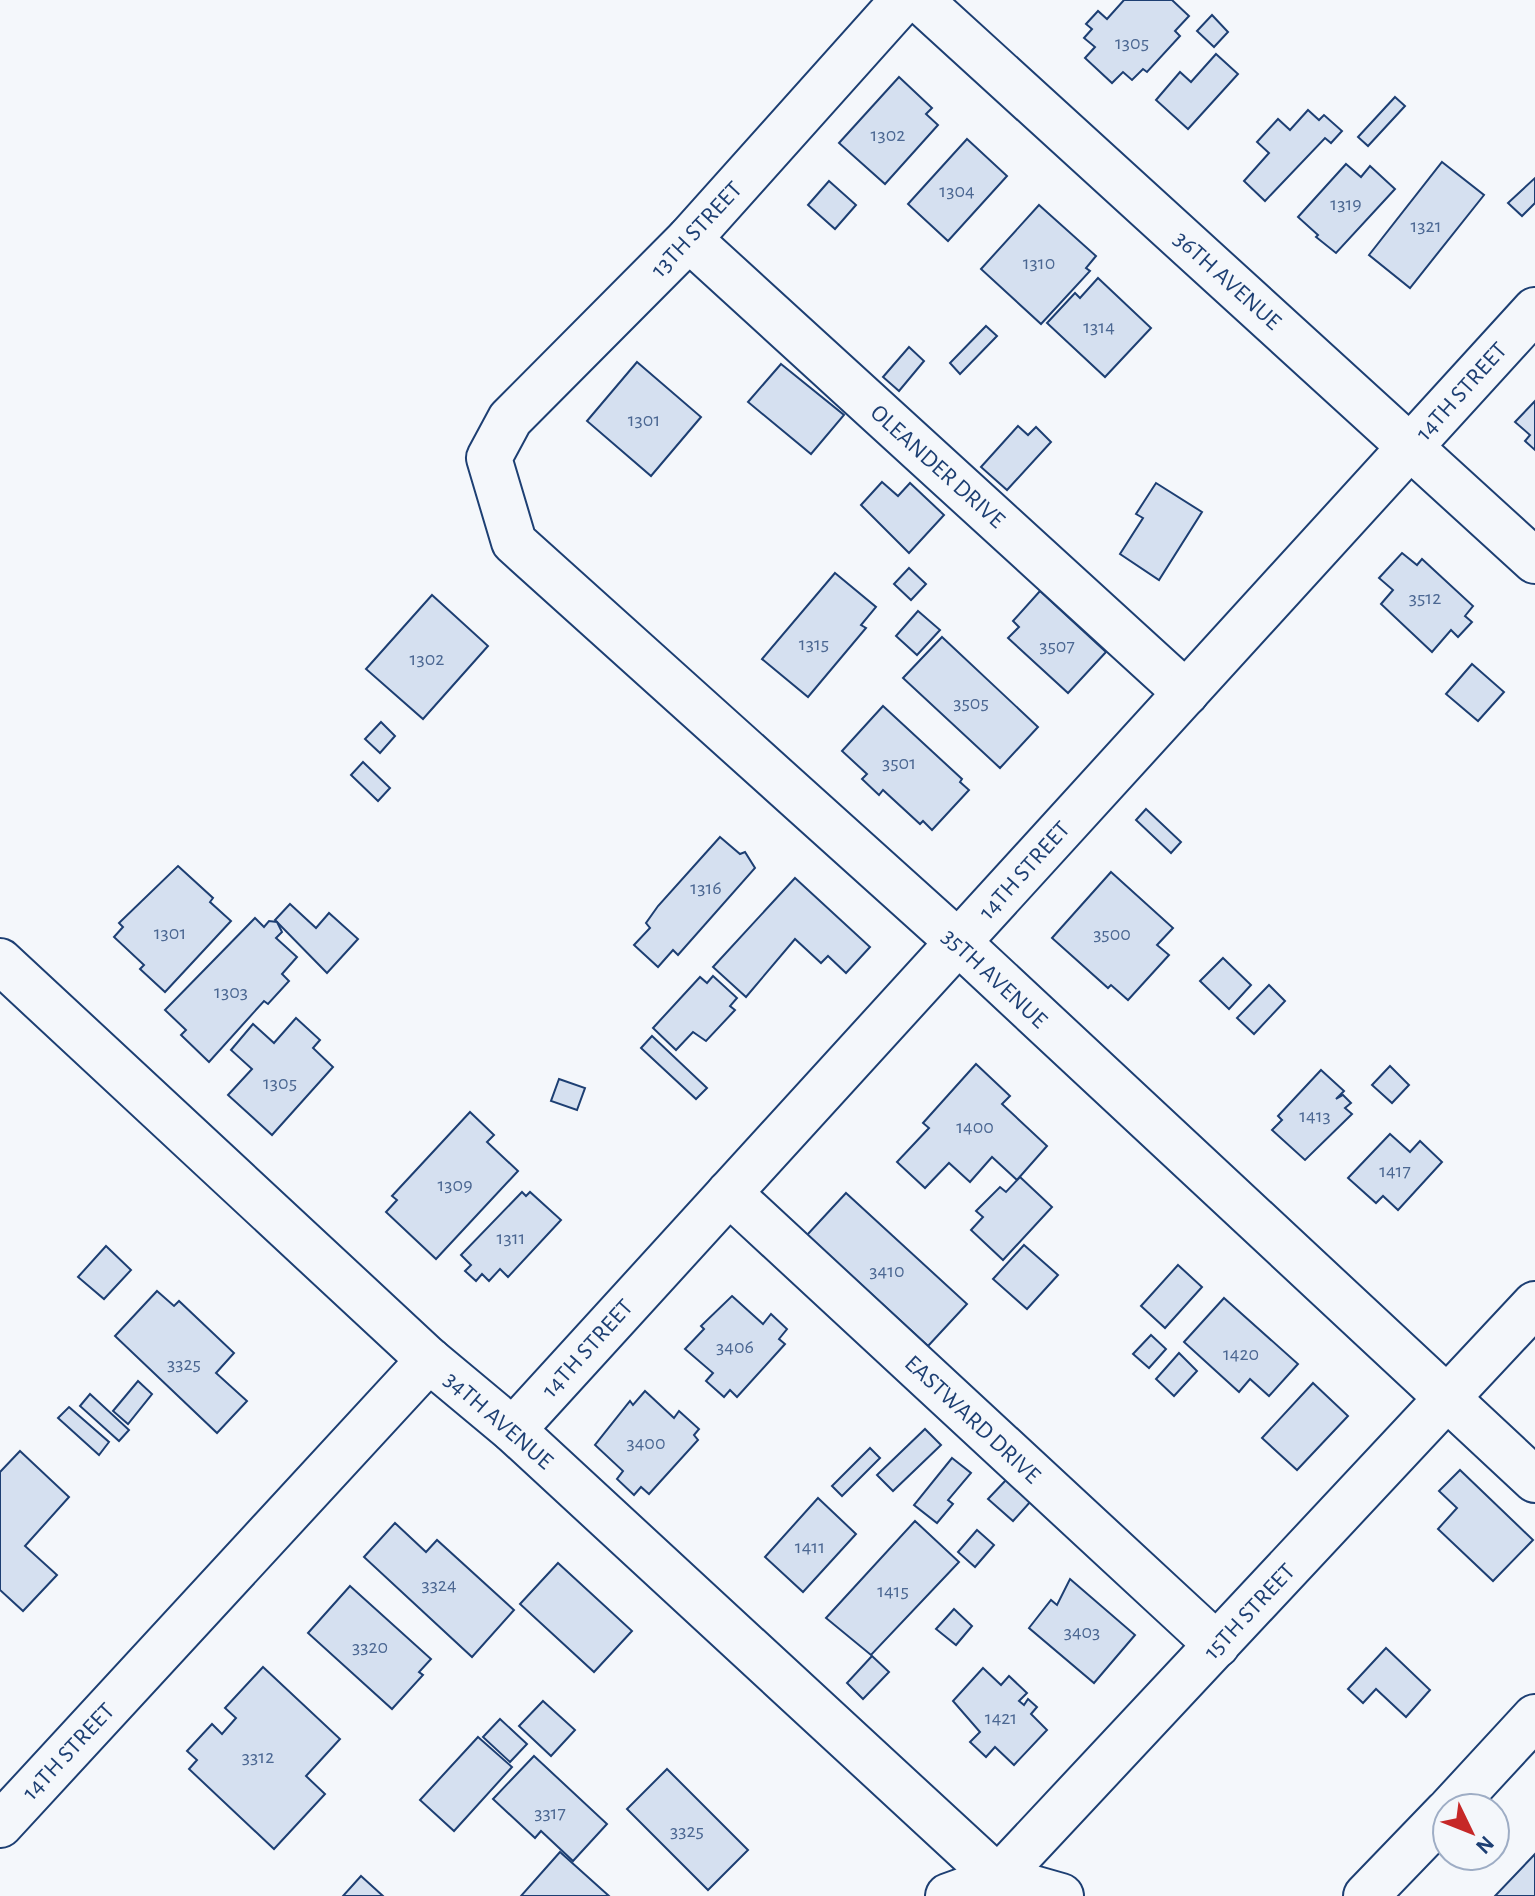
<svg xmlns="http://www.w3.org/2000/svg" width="1535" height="1896" font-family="'Alegreya Sans',sans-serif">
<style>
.building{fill:#d5e0f0;stroke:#1d3f73;stroke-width:2}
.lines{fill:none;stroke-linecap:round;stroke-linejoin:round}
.minor-casing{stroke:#1d3f73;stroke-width:48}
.major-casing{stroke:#1d3f73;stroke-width:48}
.minor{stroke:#f4f7fb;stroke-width:44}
.major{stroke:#f4f7fb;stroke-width:44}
.labels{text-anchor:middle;stroke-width:6;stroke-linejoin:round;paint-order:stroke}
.number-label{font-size:20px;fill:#4b6792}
.street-label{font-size:24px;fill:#1d3f73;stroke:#f4f7fb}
</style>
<rect width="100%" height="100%" fill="#f4f7fb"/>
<!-- building -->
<g class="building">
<polygon points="1124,0 1172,0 1189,16 1175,31 1180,36 1147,72 1143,69 1132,80 1123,72 1112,83 1085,58 1095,47 1084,38 1092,29 1086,24 1098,11 1107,19"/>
<polygon points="1212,15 1228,32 1214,47 1197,31"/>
<polygon points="1216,54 1238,74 1188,129 1156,100 1180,72 1191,82"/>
<polygon points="899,77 932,108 926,114 938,125 885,184 839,143"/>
<polygon points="1395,97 1405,106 1368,146 1358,137"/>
<polygon points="1308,110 1319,120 1324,115 1342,131 1331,143 1325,138 1265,201 1244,181 1269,153 1257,142 1278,119 1290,130"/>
<polygon points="967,139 1007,176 948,241 908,204"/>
<polygon points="1442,162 1484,195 1410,288 1369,255"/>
<polygon points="1346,164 1361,177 1370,166 1395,189 1336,253 1316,237 1318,235 1298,217"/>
<polygon points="1535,178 1535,203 1522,216 1508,203"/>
<polygon points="829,181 856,205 835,229 808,205"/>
<polygon points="1039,205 1096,256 1086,268 1090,271 1041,324 981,269"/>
<polygon points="1098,278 1151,328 1105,377 1047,323 1075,293 1080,298"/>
<polygon points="986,326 997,336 960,374 950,363"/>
<polygon points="909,347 924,361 899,391 883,377"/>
<polygon points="637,362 701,417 651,476 587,421"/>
<polygon points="781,364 844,415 811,454 748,402"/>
<polygon points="1535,401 1535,450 1525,441 1530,435 1515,422"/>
<polygon points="1018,426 1028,435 1036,427 1051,442 1007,490 981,467"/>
<polygon points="882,482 898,496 910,483 944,515 909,553 861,505"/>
<polygon points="1156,483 1202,512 1159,580 1120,554 1143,518 1136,514"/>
<polygon points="1402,553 1417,565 1422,559 1473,606 1465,616 1472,622 1458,637 1451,630 1432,652 1381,604 1393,590 1379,578"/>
<polygon points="909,568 926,584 911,600 894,584"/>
<polygon points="835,573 876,607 861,625 866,628 808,697 762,659"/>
<polygon points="1040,591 1106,652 1068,693 1008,638 1019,627 1013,621"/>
<polygon points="432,595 488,646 423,719 366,669"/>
<polygon points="918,611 940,630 917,655 896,636"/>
<polygon points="942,637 1038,727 1000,768 903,678"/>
<polygon points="1472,664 1504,692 1478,721 1446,694"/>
<polygon points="883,706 962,779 960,782 969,790 932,830 923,821 920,824 883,790 879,795 862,779 867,774 842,751"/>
<polygon points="381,722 395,736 380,753 365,739"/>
<polygon points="363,762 390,788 378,801 351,775"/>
<polygon points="1146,809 1181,842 1171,853 1136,820"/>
<polygon points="720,837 740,854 745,852 755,868 678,955 673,950 658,967 634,945 650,928 646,923 658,906"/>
<polygon points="178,866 213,898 210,902 231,921 165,992 140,969 144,965 114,937 123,927 119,923"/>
<polygon points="1111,872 1173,928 1157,945 1169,955 1128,1000 1111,985 1108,988 1052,938"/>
<polygon points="795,878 870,947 846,973 828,956 821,963 795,939 746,997 713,967"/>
<polygon points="290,904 316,928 329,913 358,939 327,973 275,920"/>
<polygon points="255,918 264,927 269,921 277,922 282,932 276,938 297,957 282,974 289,981 268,1004 264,1001 209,1062 181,1035 186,1030 165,1010"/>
<polygon points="1223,958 1251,985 1229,1009 1200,981"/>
<polygon points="713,976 737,998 730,1006 735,1010 706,1041 693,1032 676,1050 653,1028 700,977 707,983"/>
<polygon points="1269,985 1285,1001 1254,1034 1237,1018"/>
<polygon points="296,1018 320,1040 313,1048 333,1067 272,1135 228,1095 252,1069 231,1050 253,1024 274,1043"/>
<polygon points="652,1036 707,1088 696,1099 641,1048"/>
<polygon points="976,1064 1010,1096 1002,1104 1047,1146 1017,1180 992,1157 970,1182 949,1163 925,1188 897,1162 929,1128 923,1123"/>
<polygon points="1390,1066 1409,1085 1392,1103 1372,1085"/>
<polygon points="1321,1070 1344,1091 1336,1099 1343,1095 1351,1103 1345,1108 1352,1114 1305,1160 1272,1130 1282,1120 1278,1116"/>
<polygon points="559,1079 585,1088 577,1110 551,1101"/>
<polygon points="470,1112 494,1135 487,1142 518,1171 436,1259 386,1212 397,1200 392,1196"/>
<polygon points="1390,1134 1410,1152 1420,1141 1442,1162 1398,1210 1383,1196 1376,1203 1348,1178"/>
<polygon points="1020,1177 1052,1207 1003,1260 971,1230 983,1217 976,1211 1000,1187 1006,1192"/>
<polygon points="522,1192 526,1196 530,1192 561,1220 508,1277 500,1269 489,1281 482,1274 476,1281 465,1271 471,1265 461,1255"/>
<polygon points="846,1193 967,1304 928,1346 807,1235"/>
<polygon points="1024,1245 1058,1275 1027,1309 993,1279"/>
<polygon points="106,1246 131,1270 104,1299 78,1277"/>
<polygon points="1178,1265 1202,1287 1165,1328 1141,1306"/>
<polygon points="157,1291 174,1306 179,1301 234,1353 216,1373 247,1401 217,1433 115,1336"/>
<polygon points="732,1296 763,1324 771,1314 787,1329 779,1339 785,1344 737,1397 730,1390 724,1397 706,1381 713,1373 685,1349 704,1329 701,1326"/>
<polygon points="1224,1298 1298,1364 1269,1396 1250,1379 1239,1392 1184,1342"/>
<polygon points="1151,1335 1166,1349 1149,1368 1133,1354"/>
<polygon points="1179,1353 1197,1371 1174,1396 1156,1379"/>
<polygon points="138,1381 152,1394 128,1424 113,1411"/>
<polygon points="1313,1383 1348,1416 1297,1470 1262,1438"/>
<polygon points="645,1391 674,1418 679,1411 699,1429 694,1435 698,1440 649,1494 641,1487 634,1495 617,1479 623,1471 595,1445 630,1401 633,1405"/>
<polygon points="90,1394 129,1430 119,1441 80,1406"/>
<polygon points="69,1407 109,1442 99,1455 58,1418"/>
<polygon points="925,1429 941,1445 893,1491 877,1475"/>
<polygon points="870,1448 880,1458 842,1496 832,1486"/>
<polygon points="20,1451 69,1497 25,1546 57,1575 23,1611 0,1590 0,1472"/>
<polygon points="952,1458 971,1473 948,1500 953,1504 937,1523 914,1505"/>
<polygon points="1460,1470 1533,1540 1493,1581 1438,1529 1457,1508 1439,1491"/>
<polygon points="1007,1479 1031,1501 1013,1521 988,1499"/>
<polygon points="818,1498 856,1534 803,1592 765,1557"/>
<polygon points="915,1521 959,1562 871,1655 826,1618"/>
<polygon points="395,1523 426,1552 437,1540 514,1610 472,1657 364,1557"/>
<polygon points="977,1530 994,1545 975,1567 958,1552"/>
<polygon points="558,1563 632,1631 594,1672 520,1604"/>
<polygon points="1070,1579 1135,1635 1094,1683 1029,1628 1051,1600 1057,1605"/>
<polygon points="350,1586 431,1659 419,1672 423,1675 392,1709 308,1633"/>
<polygon points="954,1609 972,1626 956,1645 936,1629"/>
<polygon points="1386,1648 1430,1690 1406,1717 1376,1689 1363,1703 1348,1689"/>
<polygon points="872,1656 889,1672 863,1699 847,1683"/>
<polygon points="263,1667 340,1739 306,1776 325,1794 274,1849 189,1769 197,1760 187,1751 212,1724 222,1734 236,1718 225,1708"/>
<polygon points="983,1668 1001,1685 1009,1676 1027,1693 1019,1701 1024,1705 1028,1699 1037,1707 1031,1714 1047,1730 1014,1765 995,1747 986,1757 970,1742 980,1732 953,1701"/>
<polygon points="543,1701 575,1730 551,1756 519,1726"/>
<polygon points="500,1719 527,1744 510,1762 483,1737"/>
<polygon points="478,1737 512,1767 454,1831 420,1800"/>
<polygon points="534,1756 607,1824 573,1861 541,1831 535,1838 493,1799"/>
<polygon points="667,1769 748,1850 708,1890 627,1809"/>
<polygon points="560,1852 609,1896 521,1896"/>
<polygon points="1535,1854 1535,1896 1495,1896"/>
<polygon points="361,1876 383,1896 343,1896"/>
</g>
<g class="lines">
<defs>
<g id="minor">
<polyline points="903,0 689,239 510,419 489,458 514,542 958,942 1535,1480"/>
<polyline points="920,0 1535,561"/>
<polyline points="689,239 1186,693"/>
<polyline points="0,961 429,1360 513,1430 998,1878 1061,1896"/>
<polyline points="729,1193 1217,1645"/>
<polyline points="513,1430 1535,310"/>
<polyline points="1451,1808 1535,1717"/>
<polyline points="0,1825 429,1360"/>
<polyline points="1366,1896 1447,1812"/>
</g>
<polyline id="major" points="948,1896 998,1878 1535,1304"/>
</defs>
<!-- minor casing -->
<use href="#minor" class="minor-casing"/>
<!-- major casing -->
<use href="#major" class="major-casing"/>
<!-- minor -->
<use href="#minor" class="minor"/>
<!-- major -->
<use href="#major" class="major"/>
</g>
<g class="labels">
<!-- number labels -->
<g class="number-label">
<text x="1132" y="49">1305</text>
<text x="888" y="141">1302</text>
<text x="957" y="197">1304</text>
<text x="1346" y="210">1319</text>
<text x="1426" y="232">1321</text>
<text x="1039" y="269">1310</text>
<text x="1099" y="333">1314</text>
<text x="644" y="426">1301</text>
<text x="1425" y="604">3512</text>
<text x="814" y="650">1315</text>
<text x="1057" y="652">3507</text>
<text x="427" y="665">1302</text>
<text x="971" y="709">3505</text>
<text x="899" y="769">3501</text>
<text x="706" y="894">1316</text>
<text x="170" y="939">1301</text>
<text x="1112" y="940">3500</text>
<text x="231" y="998">1303</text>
<text x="280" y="1089">1305</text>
<text x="1315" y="1122">1413</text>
<text x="975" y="1133">1400</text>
<text x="1395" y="1177">1417</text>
<text x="455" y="1191">1309</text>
<text x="511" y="1244">1311</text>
<text x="887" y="1277">3410</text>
<text x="735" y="1353">3406</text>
<text x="1241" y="1360">1420</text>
<text x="184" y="1370">3325</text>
<text x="646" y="1449">3400</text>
<text x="810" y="1553">1411</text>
<text x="439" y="1591">3324</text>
<text x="893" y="1597">1415</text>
<text x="1082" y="1638">3403</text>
<text x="370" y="1653">3320</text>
<text x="1001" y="1724">1421</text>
<text x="258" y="1763">3312</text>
<text x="550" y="1819">3317</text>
<text x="687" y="1837">3325</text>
</g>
<!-- street labels -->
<g class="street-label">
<text transform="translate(696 229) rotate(-47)" y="8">13TH STREET</text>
<text transform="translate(1228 280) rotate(42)" y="8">36TH AVENUE</text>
<text transform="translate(1461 391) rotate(-48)" y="8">14TH STREET</text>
<text transform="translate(938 466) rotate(42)" y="8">OLEANDER DRIVE</text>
<text transform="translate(1024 870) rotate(-48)" y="8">14TH STREET</text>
<text transform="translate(995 978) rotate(43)" y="8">35TH AVENUE</text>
<text transform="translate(587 1348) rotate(-48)" y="8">14TH STREET</text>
<text transform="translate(973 1419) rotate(43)" y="8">EASTWARD DRIVE</text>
<text transform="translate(499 1420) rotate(41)" y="8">34TH AVENUE</text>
<text transform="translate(1249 1611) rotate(-47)" y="8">15TH STREET</text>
<text transform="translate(68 1751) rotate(-47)" y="8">14TH STREET</text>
</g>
</g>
<!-- north arrow -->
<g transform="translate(1471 1832) rotate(133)"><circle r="38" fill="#f4f7fb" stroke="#9eadc5" stroke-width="2"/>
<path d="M0-6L14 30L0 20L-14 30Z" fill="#c62828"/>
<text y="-12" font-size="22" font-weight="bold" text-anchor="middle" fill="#1d3f73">N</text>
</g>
</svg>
